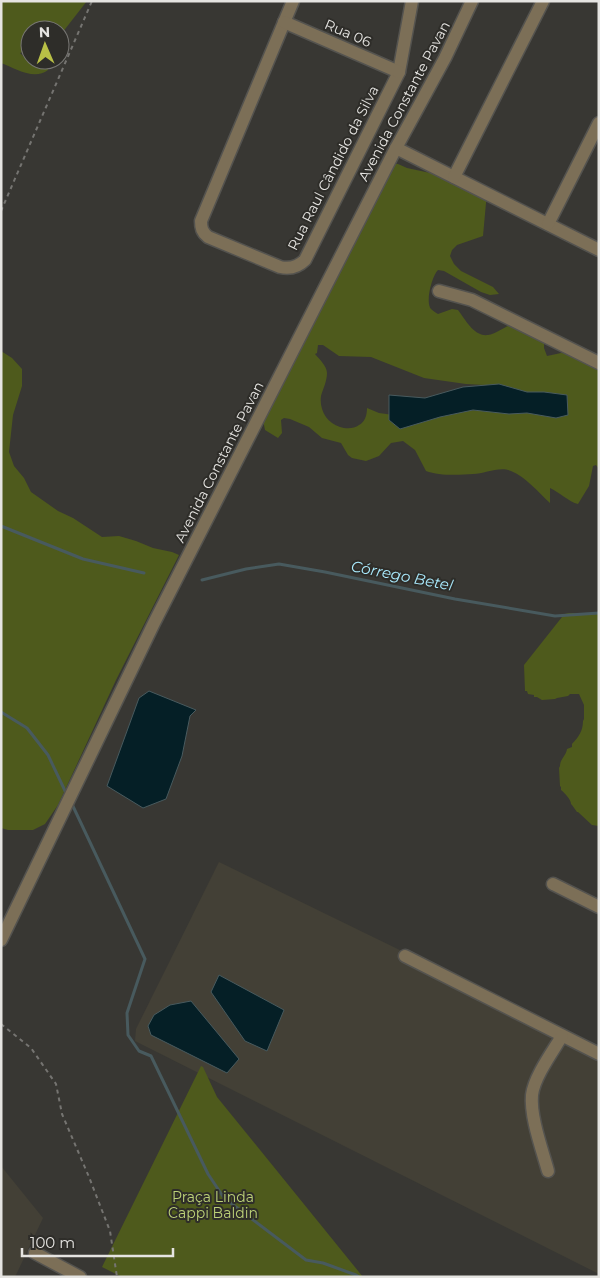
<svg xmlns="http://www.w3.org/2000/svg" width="600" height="1278" font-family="Montserrat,sans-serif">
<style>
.built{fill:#434036}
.green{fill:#4e5a1c;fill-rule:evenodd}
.water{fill:#051f26;stroke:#485a5e}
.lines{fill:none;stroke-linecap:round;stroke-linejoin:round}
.stream{stroke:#485a5e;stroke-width:3}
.minor-casing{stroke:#54534f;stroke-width:15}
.path{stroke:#757471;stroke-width:2;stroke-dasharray:4 4;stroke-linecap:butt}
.minor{stroke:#7c6f57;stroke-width:12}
.labels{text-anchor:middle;stroke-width:4;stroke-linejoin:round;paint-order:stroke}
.street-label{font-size:14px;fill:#e5e4e1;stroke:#2e2d29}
.park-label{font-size:14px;fill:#bdd278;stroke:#2e2d29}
.water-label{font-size:15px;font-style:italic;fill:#abecff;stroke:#2e2d29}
</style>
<rect width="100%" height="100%" fill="#383733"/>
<!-- built -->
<g class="built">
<polygon points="219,862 599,1047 599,1274 135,1041 136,1029"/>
<polygon points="1,1166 43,1218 15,1277 1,1277"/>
</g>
<!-- green -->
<g class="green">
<path d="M 1,1 L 87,1 L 62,33 L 66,42 L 64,49 L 60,50 L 60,30 L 30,30 L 30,49 L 20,53 L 24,57 L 30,59 L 30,60 L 37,61 L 48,68 L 48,70 C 34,81 15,68 1,63 Z"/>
<path d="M 393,164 L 398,164 L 407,168 L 435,174 L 487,192 L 483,236 L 457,245 L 452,250 L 450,256 L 454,264 L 461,271 L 493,287 L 499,294 L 490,295 L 481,292 L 444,271 L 438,270 C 432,276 425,302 431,309 C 433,311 435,312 438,314 L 452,309 L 458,310 C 465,319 474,337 488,335 C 495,334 503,328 510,325 L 544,341 L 544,348 L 547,356 L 561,353 L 580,354 L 599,366 L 599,469 L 596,465 L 593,466 L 589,486 L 578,504 C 569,502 559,492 550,488 L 550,503 C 539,493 525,476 511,471 C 499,466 485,474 473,474 C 459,475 439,476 426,471 L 415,450 L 403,441 L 391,443 L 379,456 L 366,461 L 352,458 L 348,455 L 341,443 L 322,438 L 309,427 L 290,419 L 284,418 L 281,420 L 282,433 L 278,438 L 265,430 L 263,420 ZM 318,345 L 323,345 L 339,356 L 371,357 L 424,378 L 466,384 L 504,386 L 542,408 L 447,411 L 423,419 L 379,413 L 367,408 C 367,415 365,422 359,425 C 354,429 346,429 340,427 C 327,423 319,410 321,396 C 323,389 327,381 327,373 C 327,366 319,359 315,354 L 317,353 Z"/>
<polygon points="1,351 12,358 22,369 22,386 13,415 9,452 14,466 24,478 31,492 58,511 73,518 102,537 119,536 136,541 153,548 172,552 179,555 116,680 58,805 45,824 33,830 8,830 1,828"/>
<path d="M 569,613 L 599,613 L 599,826 L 592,825 L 578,812 L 577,812 L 572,805 L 571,804 C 571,800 565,793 561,790 L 561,787 L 560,786 L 559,768 L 560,766 C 560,759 566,756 567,749 L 572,747 L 572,744 C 579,737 583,730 583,721 L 584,719 L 584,705 L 579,694 L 570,694 L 568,696 L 557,698 L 555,699 L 542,700 L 537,697 L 534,697 L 534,695 L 528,694 L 527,691 L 525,691 L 524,665 L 562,617 L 560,615 Z"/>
<polygon points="201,1066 203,1067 217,1097 363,1277 122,1277 102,1267"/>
</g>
<!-- water -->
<g class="water">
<polygon points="499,384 527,392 544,392 567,395 568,415 556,418 527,413 509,414 473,410 440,417 400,429 389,420 389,395 425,398 463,387"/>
<polygon points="149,691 196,710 190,716 182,756 166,799 143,808 107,786 139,698"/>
<polygon points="219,975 284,1010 267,1051 245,1041 211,992"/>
<polygon points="191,1001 239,1059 227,1073 151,1035 148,1026 154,1015 170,1005"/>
</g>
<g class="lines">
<!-- stream -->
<g class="stream">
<polyline points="1,526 83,559 144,573"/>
<polyline points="202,580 246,569 279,564 325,572 455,599 555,616 599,613"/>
<polyline points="1,712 27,728 48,755 67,795"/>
<polyline points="71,802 145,959 127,1013 128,1035 139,1051 151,1056 208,1174 224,1198 306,1260 323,1263 356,1275 359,1277"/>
</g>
<defs>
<g id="minor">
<path d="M 293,1 L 201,221 C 201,228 202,232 208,237 L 280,267 C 289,269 298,267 305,260 L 399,72 L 412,1"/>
<polyline points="284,22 399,72"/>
<polyline points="396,148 599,250"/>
<polyline points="454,177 543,1"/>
<polyline points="548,224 599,123"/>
<polyline points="439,291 472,300 599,363"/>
<polyline points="553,884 599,907"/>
<polyline points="1,940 154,623 396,148 445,58 472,1"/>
<polyline points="405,956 599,1054"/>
<path d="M 548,1171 C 542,1149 530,1117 532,1095 C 534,1077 553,1051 562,1036"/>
<polyline points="35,1253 80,1277"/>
</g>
</defs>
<!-- minor casing -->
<use href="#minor" class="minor-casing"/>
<!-- path -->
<g class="path">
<polyline points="1,211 92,1"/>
<polyline points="1,1024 31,1048 56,1084 62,1114 89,1177 110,1231 117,1277"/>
</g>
<!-- minor -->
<use href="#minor" class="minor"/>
</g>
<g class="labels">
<!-- street labels -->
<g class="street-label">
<text transform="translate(348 33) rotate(23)" y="5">Rua 06</text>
<text transform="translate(404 101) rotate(-62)" y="5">Avenida Constante Pavan</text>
<text transform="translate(333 168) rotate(-63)" y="5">Rua Raul Cândido da Silva</text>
<text transform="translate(219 462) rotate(-63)" y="5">Avenida Constante Pavan</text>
</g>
<!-- park labels -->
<g class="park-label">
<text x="213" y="1202">Praça Linda<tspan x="213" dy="16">Cappi Baldin</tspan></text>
</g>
<!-- water labels -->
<g class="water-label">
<text transform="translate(402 576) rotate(11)" y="5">Córrego Betel</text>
</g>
</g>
<!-- border -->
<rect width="600" height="1278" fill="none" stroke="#e5e4e1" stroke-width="5"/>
<!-- north arrow -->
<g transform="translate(45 45) rotate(358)"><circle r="24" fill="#2e2d29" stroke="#777673"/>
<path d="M0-4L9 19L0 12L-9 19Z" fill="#b9c046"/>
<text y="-8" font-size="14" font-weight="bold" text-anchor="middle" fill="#e5e4e1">N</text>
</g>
<!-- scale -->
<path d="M22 1248v8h151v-8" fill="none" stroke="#e5e4e1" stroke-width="2.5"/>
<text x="30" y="1248" font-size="15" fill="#e5e4e1" stroke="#2e2d29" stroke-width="4" paint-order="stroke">100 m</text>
</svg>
